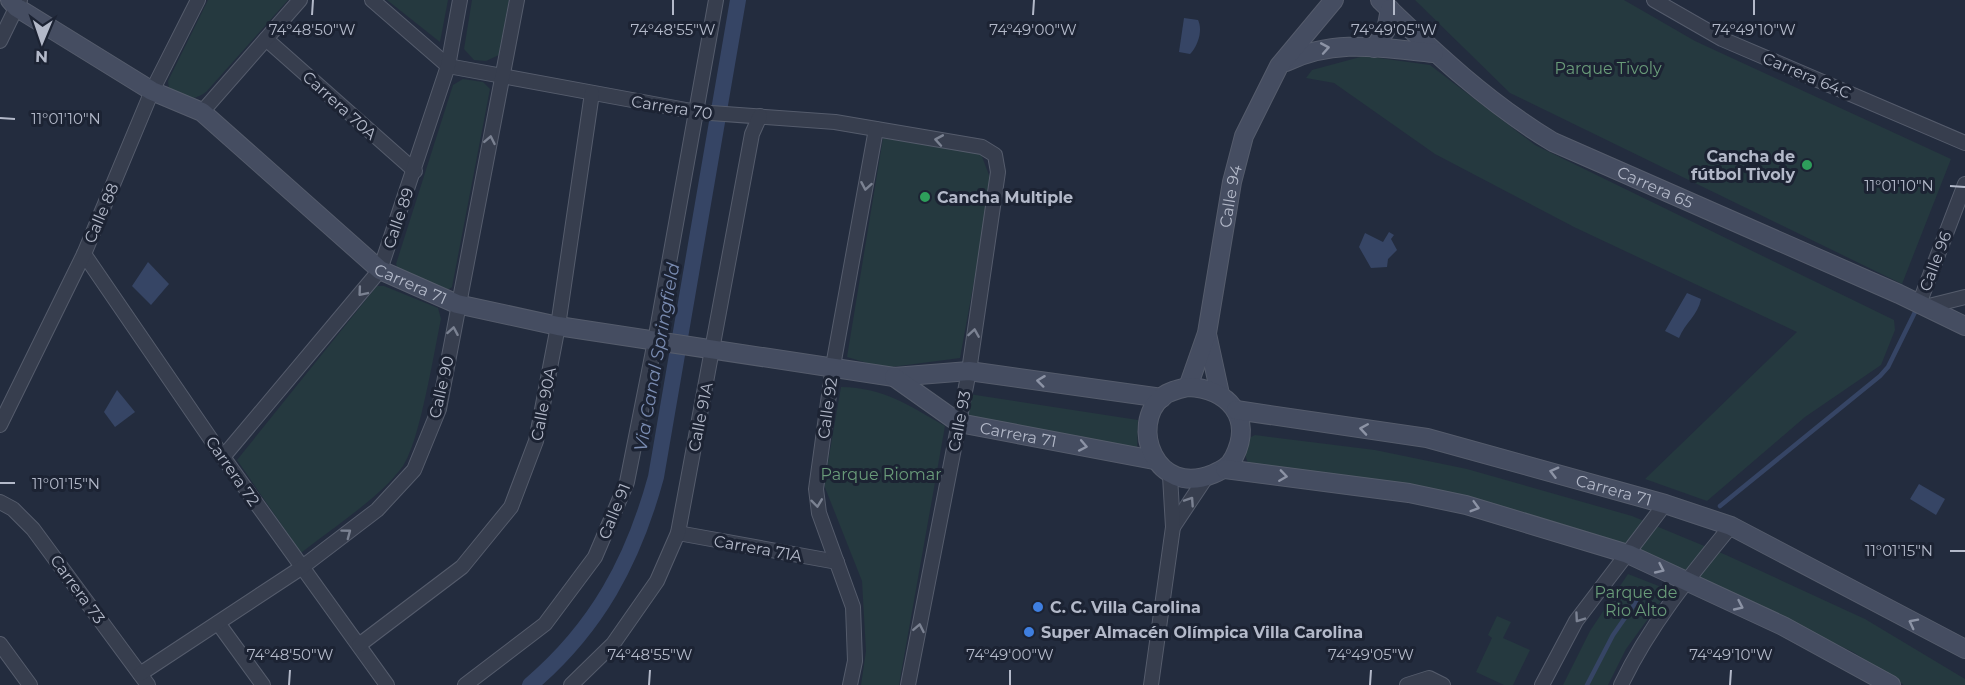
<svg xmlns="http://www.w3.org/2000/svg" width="1965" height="685" font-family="Montserrat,sans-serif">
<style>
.green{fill:#25393f}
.water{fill:#364565}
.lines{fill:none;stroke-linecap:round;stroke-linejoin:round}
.stream{stroke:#364565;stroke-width:4.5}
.canal{stroke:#364565;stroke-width:16}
.street-casing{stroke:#555c6c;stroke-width:16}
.secondary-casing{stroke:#555c6c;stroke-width:20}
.street{stroke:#373e4e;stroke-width:14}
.secondary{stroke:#454d61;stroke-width:18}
.oneway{stroke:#8c93a5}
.oneway2{stroke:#7b8292}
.ticks{fill:none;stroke:#b3b9c9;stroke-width:2}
.leisure-dot{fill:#2e9e5b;stroke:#1c2333;stroke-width:2}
.shop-dot{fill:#3f7fe0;stroke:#1c2333;stroke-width:2}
.labels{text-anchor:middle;stroke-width:6;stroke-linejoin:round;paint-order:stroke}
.park-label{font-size:16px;fill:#699b79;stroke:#1c2333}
.street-label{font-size:16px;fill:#b3b9c9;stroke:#1c2333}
.poi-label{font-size:16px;font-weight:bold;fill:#b3b9c9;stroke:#1c2333;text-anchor:start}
.water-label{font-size:18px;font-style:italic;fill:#7a8cb2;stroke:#1c2333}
.ticks-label{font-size:15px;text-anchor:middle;fill:#b3b9c9;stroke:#1c2333;stroke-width:6;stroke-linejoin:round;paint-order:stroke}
</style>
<rect width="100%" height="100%" fill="#232c3e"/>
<!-- green -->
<g class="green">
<path d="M 208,0 L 288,0 L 206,92 C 191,103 183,97 169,89 L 168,81 Z"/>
<polygon points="387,0 448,0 440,42"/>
<polygon points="472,0 509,0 499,55 486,61 474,60 464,49"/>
<polygon points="1415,0 1624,0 1695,41 1951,159 1902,284 1510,93"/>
<polygon points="1364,56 1430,65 1535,145 1894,320 1895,330 1881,365 1805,417 1707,501 1645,479 1797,332 1574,227 1435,154 1334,83 1306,78 1312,70"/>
<polygon points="463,79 483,82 490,89 452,287 444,292 399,272 396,264 453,85"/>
<polygon points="883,138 981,154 992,183 960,358 884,368 847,357"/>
<path d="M 377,286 L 384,286 L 438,308 L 441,319 C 434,352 420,441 403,466 C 381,497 331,529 301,553 L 237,460 Z"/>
<path d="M 841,387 C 885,388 908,405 945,426 L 899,685 L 861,685 L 866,651 L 862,581 L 824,485 Z"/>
<polygon points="969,394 1138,420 1137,453 965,420"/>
<polygon points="1255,435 1375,450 1467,469 1632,516 1726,555 1865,619 1965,679 1965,685 1904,685 1853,652 1714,586 1611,546 1248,463 1245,455 1249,438"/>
<polygon points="1628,574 1669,590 1626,649 1608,685 1563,685 1590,631"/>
<polygon points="1497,616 1511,622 1503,638 1530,650 1513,685 1504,685 1476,672 1492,638 1488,635"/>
</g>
<!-- water -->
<g class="water">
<path d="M 1184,18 L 1198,20 C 1203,30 1198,46 1190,54 L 1179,52 Z"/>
<polygon points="1389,232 1394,235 1391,239 1397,250 1388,259 1387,267 1371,268 1359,247 1365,233 1383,242"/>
<polygon points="148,262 169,284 151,305 132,286"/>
<path d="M 1687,293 L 1701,299 C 1698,315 1685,323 1679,338 L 1665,331 Z"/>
<polygon points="117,390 135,412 115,427 104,412"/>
<polygon points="1919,484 1945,499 1936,515 1910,499"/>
</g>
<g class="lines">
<!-- stream -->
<g class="stream">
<polyline points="1720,506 1880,376 1888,367 1918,306"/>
<polyline points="1587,685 1613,635 1636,602"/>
</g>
<!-- canal -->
<path class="canal" d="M 530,685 C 597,628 633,561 656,477 L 738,0"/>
<defs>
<g id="street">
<polyline points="372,0 448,66 697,112 835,122 982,147 995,155 998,172 969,371 908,685"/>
<polyline points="1654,0 1722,39 1965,143"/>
<polyline points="266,39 415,171"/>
<polyline points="0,41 20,0"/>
<polyline points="202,112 300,0"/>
<polyline points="84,254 223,457 387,685"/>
<polyline points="1919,304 1965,184"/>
<polyline points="1925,307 1965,297"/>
<polyline points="0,425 84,254 152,91 198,0"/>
<polyline points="223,457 380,270 448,66 460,0"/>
<polyline points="0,502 13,509 33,529 148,685"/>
<polyline points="1173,527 1207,476"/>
<polyline points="678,533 837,562"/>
<polyline points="218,623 263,685"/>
<polyline points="0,644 30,685"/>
<polyline points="359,645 462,567 511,507 536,441 558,326 592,93"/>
<polyline points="140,674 301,568 377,510 414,470 439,409 517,0"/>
<polyline points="465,685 545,624 595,557 627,482 655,341 716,0"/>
<polyline points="571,685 613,644 657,581 678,533 752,134 760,116"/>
<polyline points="850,685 855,661 853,607 819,513 816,489 833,366 876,129"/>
<polyline points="1151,685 1173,527 1170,476"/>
<polyline points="1407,685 1429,678 1443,685"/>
<polyline points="1542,685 1576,621 1665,504"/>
<path d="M 1621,685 C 1649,626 1690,576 1731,526"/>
</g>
<g id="secondary">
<path id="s1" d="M 10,0 L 16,7 L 152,91 L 202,112 L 380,270 L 457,304 L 558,326 L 894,377 L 969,371 L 1162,398"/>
<path id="s2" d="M 1380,0 C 1435,53 1488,103 1553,142 L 1899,294 L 1965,326"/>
<polyline points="1374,48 1386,30 1390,9"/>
<path d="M 1286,62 C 1335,38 1382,48 1434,53"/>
<polyline points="1207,334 1220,394"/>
<path id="s3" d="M 894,377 L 959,423 L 1154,460"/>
<path id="s4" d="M 1188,387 L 1207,333 L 1232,182 L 1244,136 L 1279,66 L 1334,0"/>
<path d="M 1188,387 C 1228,388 1254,418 1234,457 C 1229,467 1222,470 1213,474 C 1155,498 1129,425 1162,397 C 1169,391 1179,389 1188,387 Z"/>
<path id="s5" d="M 1236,410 L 1427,438 L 1665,504 L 1731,526 L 1965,649"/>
<polyline points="1225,469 1409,493 1466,505 1628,554 1783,626 1891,685"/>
</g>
</defs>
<!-- street casing -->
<use href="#street" class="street-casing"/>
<!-- secondary casing -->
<use href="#secondary" class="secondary-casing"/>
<!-- street -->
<use href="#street" class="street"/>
<!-- secondary -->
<use href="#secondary" class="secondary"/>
</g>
<!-- one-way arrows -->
<defs><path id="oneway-chevron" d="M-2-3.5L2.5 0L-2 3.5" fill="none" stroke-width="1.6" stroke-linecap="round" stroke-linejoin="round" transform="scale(1.5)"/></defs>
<g class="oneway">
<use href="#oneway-chevron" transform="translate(1325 48) rotate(-10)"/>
<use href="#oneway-chevron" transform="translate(1041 381) rotate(-173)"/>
<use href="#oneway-chevron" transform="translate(1364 429) rotate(-171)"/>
<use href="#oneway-chevron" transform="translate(1083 446) rotate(11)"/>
<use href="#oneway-chevron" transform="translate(1554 472) rotate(-165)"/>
<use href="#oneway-chevron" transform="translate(1283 476) rotate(8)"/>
<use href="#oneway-chevron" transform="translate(1475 507) rotate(16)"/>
<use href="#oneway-chevron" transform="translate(1660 569) rotate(25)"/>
<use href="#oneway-chevron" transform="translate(1739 606) rotate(25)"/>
<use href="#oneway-chevron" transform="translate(1913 623) rotate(-153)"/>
</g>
<g class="oneway2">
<use href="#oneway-chevron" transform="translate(490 140) rotate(-79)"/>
<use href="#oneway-chevron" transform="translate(939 140) rotate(-170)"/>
<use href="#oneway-chevron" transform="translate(866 186) rotate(100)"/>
<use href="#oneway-chevron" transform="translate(362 292) rotate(130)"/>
<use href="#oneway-chevron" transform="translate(453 331) rotate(-80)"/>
<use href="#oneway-chevron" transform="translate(974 333) rotate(-81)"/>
<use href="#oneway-chevron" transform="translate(1190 501) rotate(-56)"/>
<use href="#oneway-chevron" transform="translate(817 503) rotate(83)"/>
<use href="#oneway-chevron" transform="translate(347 533) rotate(-37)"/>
<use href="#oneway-chevron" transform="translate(1579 618) rotate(125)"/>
<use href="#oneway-chevron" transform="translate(919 628) rotate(-79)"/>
</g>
<!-- ticks -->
<path class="ticks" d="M 312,15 L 313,0M 673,15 L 673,0M 1033,15 L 1034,0M 1394,15 L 1394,0M 1754,15 L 1754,0M 0,118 L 15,119M 1950,186 L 1965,187M 0,483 L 15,483M 1950,551 L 1965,551M 289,685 L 290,670M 649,685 L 650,670M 1010,685 L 1010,670M 1370,685 L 1371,670M 1730,685 L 1731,670"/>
<!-- markers -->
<g class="leisure-dot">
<circle cx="1807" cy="165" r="6"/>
<circle cx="925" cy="197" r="6"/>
</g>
<g class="shop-dot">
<circle cx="1038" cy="607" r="6"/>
<circle cx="1029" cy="632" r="6"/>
</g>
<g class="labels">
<!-- park labels -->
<g class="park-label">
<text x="1608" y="74">Parque Tivoly</text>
<text x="881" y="480">Parque Riomar</text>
<text x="1636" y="598">Parque de<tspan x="1636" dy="18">Rio Alto</tspan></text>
</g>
<!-- street labels -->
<g class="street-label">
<text transform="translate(1807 75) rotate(23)" y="6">Carrera 64C</text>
<text transform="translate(340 105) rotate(42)" y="6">Carrera 70A</text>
<text transform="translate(672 107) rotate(9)" y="6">Carrera 70</text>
<text dy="6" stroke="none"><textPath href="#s2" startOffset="336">Carrera 65</textPath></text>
<text dy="6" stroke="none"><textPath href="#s4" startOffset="196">Calle 94</textPath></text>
<text transform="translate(101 213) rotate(-67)" y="6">Calle 88</text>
<text transform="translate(398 218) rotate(-71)" y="6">Calle 89</text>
<text transform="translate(1935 261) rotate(-69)" y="6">Calle 96</text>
<text dy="6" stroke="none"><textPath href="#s1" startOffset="495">Carrera 71</textPath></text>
<text transform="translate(441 387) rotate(-77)" y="6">Calle 90</text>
<text transform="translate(543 404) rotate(-79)" y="6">Calle 90A</text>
<text transform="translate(827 408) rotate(-82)" y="6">Calle 92</text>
<text transform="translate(700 417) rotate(-79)" y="6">Calle 91A</text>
<text transform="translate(959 421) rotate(-79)" y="6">Calle 93</text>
<text dy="6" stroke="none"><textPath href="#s3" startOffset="140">Carrera 71</textPath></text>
<text transform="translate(233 471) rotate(55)" y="6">Carrera 72</text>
<text dy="6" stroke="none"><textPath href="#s5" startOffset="387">Carrera 71</textPath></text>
<text transform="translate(614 511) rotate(-68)" y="6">Calle 91</text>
<text transform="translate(758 548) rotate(10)" y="6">Carrera 71A</text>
<text transform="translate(78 589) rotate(54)" y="6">Carrera 73</text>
</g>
<!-- poi labels -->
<g class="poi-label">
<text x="1795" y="162" text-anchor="end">Cancha de<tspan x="1795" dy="18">fútbol Tivoly</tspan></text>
<text x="937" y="203">Cancha Multiple</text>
<text x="1050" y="613">C. C. Villa Carolina</text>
<text x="1041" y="638">Super Almacén Olímpica Villa Carolina</text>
</g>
<!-- water labels -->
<g class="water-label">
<text transform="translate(657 357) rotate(-80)" y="6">Via Canal Springfield</text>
</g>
</g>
<g class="ticks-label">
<text x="312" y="35">74°48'50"W</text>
<text x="673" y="35">74°48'55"W</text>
<text x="1033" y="35">74°49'00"W</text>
<text x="1394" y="35">74°49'05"W</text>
<text x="1754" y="35">74°49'10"W</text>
<text x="66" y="124">11°01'10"N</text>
<text x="1899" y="191">11°01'10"N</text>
<text x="66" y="489">11°01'15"N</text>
<text x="1899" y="556">11°01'15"N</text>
<text x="290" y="660">74°48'50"W</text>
<text x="650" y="660">74°48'55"W</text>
<text x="1010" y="660">74°49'00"W</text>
<text x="1371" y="660">74°49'05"W</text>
<text x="1731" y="660">74°49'10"W</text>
</g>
<!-- north arrow -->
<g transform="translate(42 42) rotate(182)" stroke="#1c2333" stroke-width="4.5" paint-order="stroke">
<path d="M0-4.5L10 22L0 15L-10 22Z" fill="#b3b9c9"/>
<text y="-9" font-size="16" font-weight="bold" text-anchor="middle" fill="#b3b9c9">N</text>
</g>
</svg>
